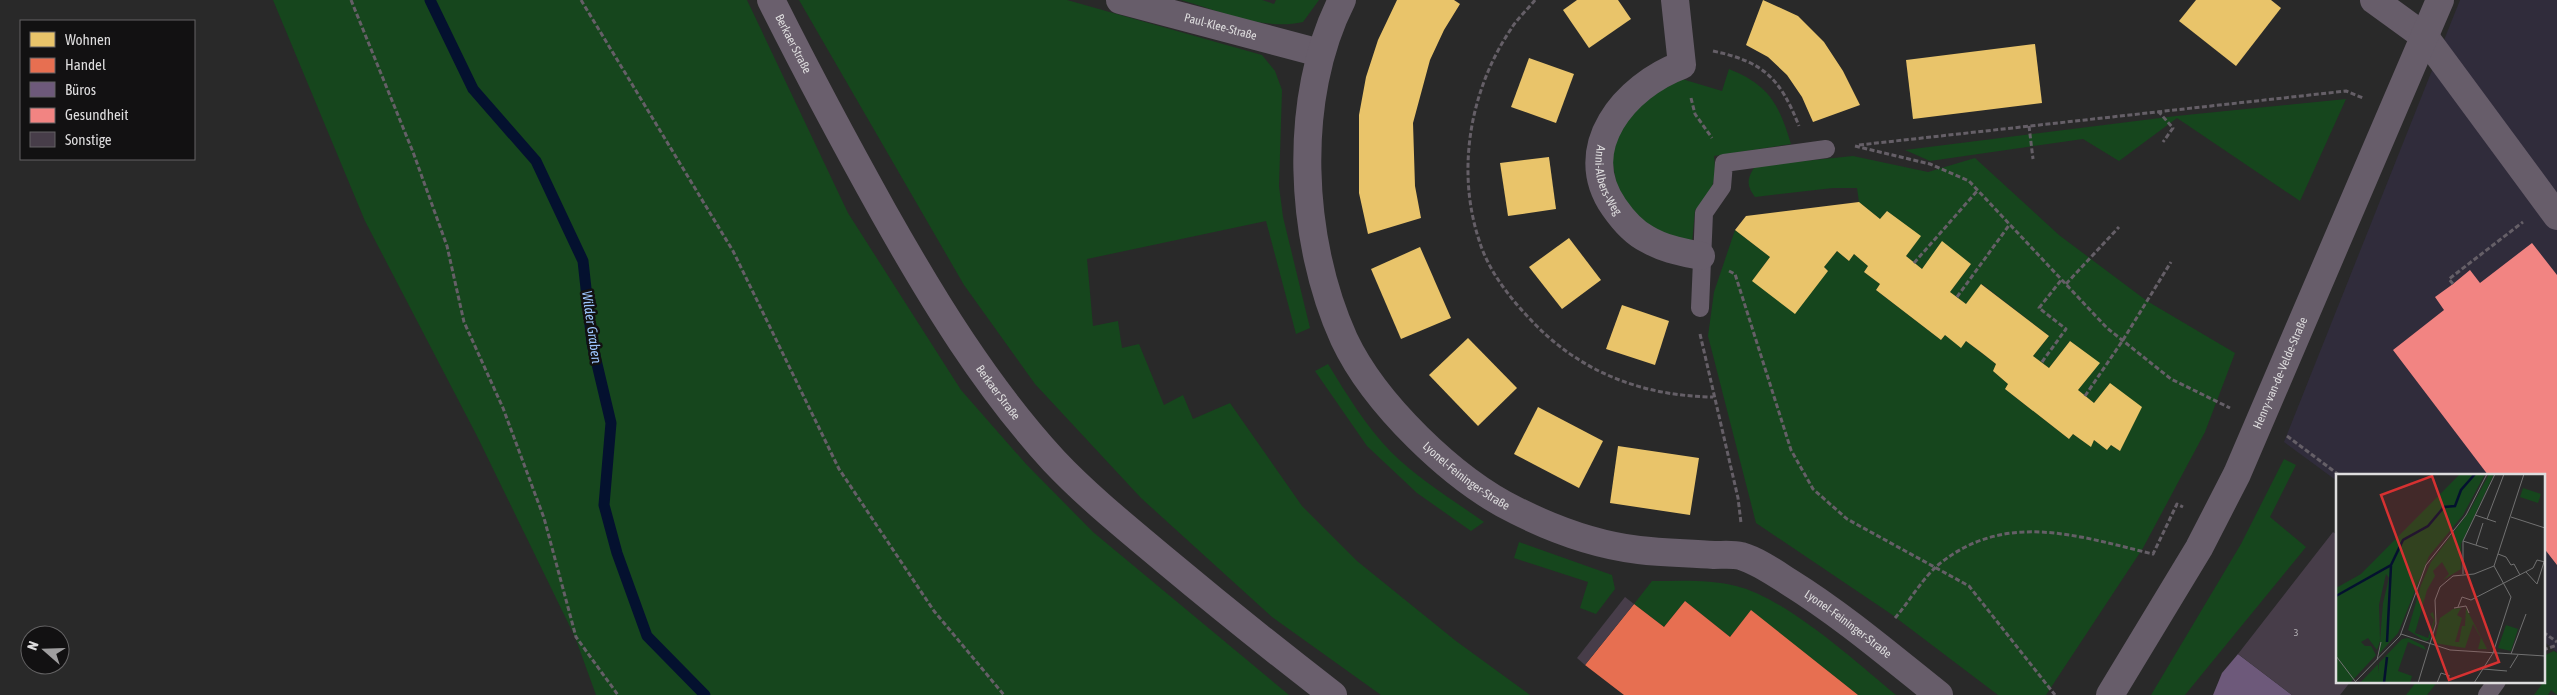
<svg xmlns="http://www.w3.org/2000/svg" width="2557" height="695" font-family="'Asap Condensed',sans-serif">
<style>
.medical{fill:#302c3b}
.green{fill:#16461d}
.homes{fill:#e9c46a}
.shops{fill:#e76f51}
.offices{fill:#6d597a}
.health{fill:#f28482}
.lines{fill:none;stroke-linecap:round;stroke-linejoin:round}
.stream{stroke:#04112f;stroke-width:11}
.building{fill:#473d49}
.path{stroke:#655f67;stroke-width:3;stroke-dasharray:5 2.5;stroke-linecap:butt}
.service{stroke:#675d6a;stroke-width:18}
.minor{stroke:#675d6a;stroke-width:28}
.secondary{stroke:#6a5f6d;stroke-width:28}
.labels{text-anchor:middle;stroke-width:5;stroke-linejoin:round;paint-order:stroke}
.number-label{font-size:10px;fill:#b8b5b9}
.street-label{font-size:12px;fill:#deddde;stroke:#121112}
.water-label{font-size:14px;font-style:italic;fill:#9dc5fd;stroke:#121112}
.inset-river{fill:none;stroke:#04112f;stroke-width:2.5}
.inset-road{fill:none;stroke:#717171;stroke-width:1}
.view{fill:#d63131;fill-opacity:0.15;stroke:#d63131;stroke-width:2.5}
.inset-edge{fill:none;stroke:#deddde;stroke-width:2.5}
</style>
<rect width="100%" height="100%" fill="#292929"/>
<!-- medical -->
<polygon class="medical" points="2460,0 2557,0 2557,652 2543,641 2543,475 2337,475 2337,481 2284,442"/>
<!-- green -->
<g class="green">
<polygon points="273,0 747,0 848,213 961,390 1026,464 1093,532 1289,695 596,695 575,637 477,436 365,221"/>
<polygon points="799,0 1067,0 1262,55 1275,71 1282,90 1279,186 1283,217 1310,328 1296,334 1266,221 1087,259 1093,326 1118,321 1122,348 1139,344 1164,405 1183,395 1193,419 1230,403 1302,506 1357,561 1456,641 1530,695 1381,695 1272,617 1141,498 1035,384 964,285"/>
<path d="M 1181,0 L 1262,0 L 1274,4 L 1276,0 L 1319,0 L 1303,22 C 1263,31 1220,11 1181,0 Z"/>
<path d="M 1729,69 C 1769,85 1779,104 1791,144 L 1714,156 C 1717,179 1713,193 1695,210 L 1692,243 L 1648,228 L 1619,200 L 1610,147 L 1628,109 L 1682,79 L 1722,91 Z"/>
<polygon points="2346,99 2300,201 2177,118 2119,161 2083,139 1930,161 1905,150 2176,116"/>
<path d="M 1853,156 L 1928,172 L 1975,158 L 2059,235 L 2147,301 L 2235,353 L 2205,432 L 2143,548 L 2046,695 L 1998,695 L 1891,614 L 1756,523 L 1708,336 L 1714,292 L 1735,230 L 1770,257 L 1752,281 L 1828,271 L 1824,267 L 1837,251 L 1849,261 L 1854,254 L 1868,266 L 1864,272 L 1880,284 L 1876,290 L 1941,340 L 1945,335 L 1961,347 L 1966,341 L 1996,364 L 1993,371 L 2008,384 L 2005,389 L 2069,439 L 2073,434 L 2090,446 L 2094,440 L 2107,450 L 2111,445 L 2120,451 L 2110,383 L 2094,403 L 2078,390 L 2099,363 L 2070,341 L 2049,368 L 2033,356 L 2049,336 L 1982,284 L 1966,304 L 1950,292 L 1971,264 L 1942,242 L 1922,269 L 1906,256 L 1920,236 L 1887,211 L 1880,219 L 1859,202 L 1857,188 L 1833,188 L 1755,197 C 1746,185 1747,179 1755,166 Z"/>
<path d="M 1328,364 C 1347,395 1366,426 1391,452 C 1418,479 1453,500 1484,522 L 1471,531 L 1417,493 L 1367,446 L 1315,371 Z"/>
<polygon points="2284,459 2296,465 2270,517 2306,547 2185,695 2151,695 2241,544"/>
<polygon points="1519,542 1612,575 1615,589 1596,614 1580,608 1588,582 1514,558"/>
<path d="M 1652,581 C 1679,581 1709,579 1736,586 C 1786,598 1856,662 1896,695 L 1858,695 L 1751,611 L 1730,637 L 1685,601 L 1664,627 L 1634,604 Z"/>
<polygon points="2554,651 2557,653 2557,695 2551,690 2548,695 2534,695 2542,684 2540,681 2543,681 2543,656"/>
<polygon points="2417,681 2438,681 2427,695 2406,695"/>
</g>
<!-- homes -->
<g class="homes">
<polygon points="1397,0 1454,0 1460,4 1444,30 1430,60 1413,123 1415,186 1421,218 1368,234 1359,193 1359,115 1366,77 1378,40"/>
<polygon points="1577,0 1618,0 1631,19 1589,48 1563,10"/>
<polygon points="1763,0 1798,16 1824,42 1843,71 1860,105 1813,122 1802,97 1787,75 1768,57 1746,45"/>
<polygon points="2196,0 2271,0 2281,8 2236,66 2179,21"/>
<polygon points="2035,44 2042,103 1913,119 1906,60"/>
<polygon points="1529,58 1574,74 1556,123 1511,107"/>
<polygon points="1549,157 1556,209 1508,216 1500,163"/>
<polygon points="1859,202 1880,219 1887,211 1921,236 1906,256 1922,269 1942,241 1971,264 1950,292 1966,304 1981,284 2049,336 2033,356 2049,368 2070,341 2100,363 2078,390 2094,403 2110,383 2142,407 2120,451 2111,445 2107,450 2094,440 2091,447 2073,434 2069,439 2005,389 2008,384 1993,371 1996,364 1982,353 1966,341 1961,348 1945,335 1941,340 1876,290 1880,284 1864,272 1868,266 1854,254 1849,261 1837,251 1824,267 1828,271 1795,314 1752,281 1770,257 1735,230 1746,216"/>
<polygon points="1569,238 1601,280 1562,309 1529,267"/>
<polygon points="1420,247 1451,318 1401,339 1371,269"/>
<polygon points="1622,305 1669,321 1655,365 1606,349"/>
<polygon points="1468,338 1517,388 1478,426 1429,375"/>
<polygon points="1538,407 1603,441 1579,488 1514,454"/>
<polygon points="1618,446 1699,458 1690,515 1610,503"/>
</g>
<!-- shops -->
<polygon class="shops" points="1685,601 1730,637 1751,610 1858,695 1624,695 1585,665 1634,604 1664,627"/>
<!-- offices -->
<polygon class="offices" points="2238,654 2292,695 2213,695 2222,673"/>
<!-- health -->
<polygon class="health" points="2532,243 2557,275 2557,565 2543,547 2543,475 2488,475 2393,350 2444,310 2435,297 2453,284 2470,270 2480,283"/>
<g class="lines">
<!-- stream -->
<polyline class="stream" points="430,0 473,89 536,161 583,261 592,343 611,423 604,505 617,553 647,636 705,695"/>
</g>
<!-- building -->
<g class="building">
<polygon points="2333,532 2337,535 2337,681 2351,681 2340,695 2292,695 2238,654"/>
<polygon points="1625,597 1634,604 1585,665 1577,658"/>
</g>
<g class="lines">
<!-- path -->
<g class="path">
<polyline points="351,0 413,152 447,246 464,322 503,408 544,518 576,637 618,695"/>
<polyline points="581,0 733,251 839,469 934,611 1004,695"/>
<path d="M 1535,0 C 1527,10 1517,19 1511,29 C 1470,90 1456,170 1479,240 C 1488,270 1509,297 1530,319 C 1579,372 1642,396 1713,397"/>
<path d="M 1713,51 C 1764,62 1780,78 1799,126"/>
<polyline points="1691,98 1695,114 1712,138"/>
<polyline points="2158,111 2173,128 2163,142"/>
<polyline points="2029,126 2033,159"/>
<polyline points="1859,145 2346,91 2363,98"/>
<polyline points="1855,146 1930,164 1969,181 2107,328 2171,379 2230,408"/>
<polyline points="1914,263 1978,190"/>
<polyline points="1729,271 1735,274 1791,450 1813,489 1847,519 1969,586 2055,695"/>
<polyline points="2066,284 2119,227"/>
<polyline points="2453,284 2449,279 2523,222"/>
<polyline points="1957,297 2010,224"/>
<polyline points="1700,334 1738,498 1741,523"/>
<polyline points="2042,362 2066,329 2039,308 2062,279"/>
<polyline points="2085,396 2123,340 2171,262"/>
<polyline points="2287,436 2339,475"/>
<path d="M 1895,618 C 1909,602 1922,579 1938,565 C 2005,510 2078,536 2153,554 L 2177,504 L 2183,507"/>
<polyline points="2543,632 2557,642"/>
<polyline points="2543,650 2557,645"/>
</g>
<!-- service -->
<g class="service">
<polyline points="1700,308 1704,213 1722,187 1724,163 1826,149"/>
<polyline points="2487,695 2497,681"/>
</g>
<!-- minor -->
<g class="minor">
<path id="s1" d="M 1120,0 L 1320,53"/>
<path id="s2" d="M 1342,0 C 1292,98 1299,240 1344,339 C 1374,403 1453,480 1517,511 C 1555,530 1597,545 1639,550 C 1664,553 1690,553 1714,555 C 1723,555 1733,554 1741,556 C 1758,561 1775,573 1789,582 C 1842,615 1890,656 1939,695"/>
<path id="s3" d="M 1675,0 L 1682,65 C 1625,86 1573,148 1614,207 C 1623,220 1633,232 1647,239 C 1664,249 1682,252 1701,256"/>
<polyline points="2374,0 2425,37 2557,216"/>
<path id="s4" d="M 2110,695 L 2199,548 L 2237,474 L 2440,0"/>
</g>
<!-- secondary -->
<path class="secondary" id="s5" d="M 771,0 C 807,72 845,143 884,213 C 933,300 986,387 1054,461 C 1088,497 1128,529 1166,561 C 1221,607 1276,651 1333,695"/>
</g>
<g class="labels">
<!-- number labels -->
<g class="number-label">
<text x="2296" y="636">3</text>
</g>
<!-- street labels -->
<g class="street-label">
<text dy="4" stroke="none"><textPath href="#s1" startOffset="104">Paul-Klee-Straße</textPath></text>
<text dy="4" stroke="none"><textPath href="#s5" startOffset="49">Berkaer Straße</textPath></text>
<text dy="4" stroke="none"><textPath href="#s3" startOffset="220">Anni-Albers-Weg</textPath></text>
<text dy="4" stroke="none"><textPath href="#s4" startOffset="365">Henry-van-de-Velde-Straße</textPath></text>
<text dy="4" stroke="none"><textPath href="#s5" startOffset="454">Berkaer Straße</textPath></text>
<text dy="4" stroke="none"><textPath href="#s2" startOffset="535">Lyonel-Feininger-Straße</textPath></text>
<text dy="4" stroke="none"><textPath href="#s2" startOffset="955">Lyonel-Feininger-Straße</textPath></text>
</g>
<!-- water labels -->
<g class="water-label">
<text transform="translate(592 327) rotate(82)" y="5">Wilder Graben</text>
</g>
</g>
<!-- overview -->
<g transform="translate(2336 474)">
<rect width="209" height="209" fill="#292929"/>
<path d="M 124,0 L 149,0 L 127,41 L 93,82 L 62,159 L 43,180 L 47,129 L 53,104 L 50,100 L 43,131 L 44,167 L 41,176 L 32,164 L 25,168 L 29,172 L 35,172 L 40,181 L 14,209 L 0,209 L 0,114 L 25,100 ZM 153,0 L 158,0 L 125,70 L 125,95 L 107,106 L 113,100 L 106,88 L 97,97 L 99,102 L 91,116 L 79,159 L 92,164 L 98,146 L 94,140 L 97,138 L 99,147 L 93,166 L 89,167 L 72,156 L 85,111 L 95,88 L 133,38 ZM 187,14 L 205,20 L 202,29 L 184,23 ZM 125,134 L 121,141 L 126,144 L 119,168 L 123,168 L 126,152 L 129,152 L 130,134 L 151,175 L 142,175 L 145,164 L 137,150 L 129,174 L 98,169 L 104,144 L 117,135 ZM 170,151 L 182,155 L 175,177 L 162,174 ZM 72,164 L 88,172 L 90,176 L 72,168 L 62,197 L 76,202 L 74,209 L 24,209 L 42,190 L 43,199 L 43,189 L 66,165 Z" fill="#16461d"/>
<path class="inset-river" d="M 0,122 L 55,91 L 67,66 L 92,52 L 108,33 L 119,32 L 125,16 L 139,0M 51,168 L 55,92M 48,209 L 51,183"/>
<path class="inset-road" d="M 139,41 L 160,48M 175,43 L 209,54M 151,45 L 168,0M 127,67 L 152,75M 140,71 L 147,49M 162,80 L 170,83 L 175,91 L 178,90 L 184,101M 158,92 L 188,0M 190,98 L 201,110 L 208,88M 127,100 L 127,67 L 159,0M 122,133 L 126,123 L 135,126 L 197,94 L 201,86 L 209,88M 118,134 L 130,132 L 133,139M 65,160 L 114,176 L 209,182M 175,180 L 190,140M 0,182 L 19,207M 41,186 L 45,168M 174,194 L 182,181M 147,195 L 171,197M 18,209 L 64,162 L 90,91 L 130,41 L 151,0M 82,209 L 100,150 L 99,126 L 104,113 L 117,102 L 138,100 L 158,92M 101,209 L 105,199 L 114,202M 138,209 L 157,179 L 175,123 L 158,92"/>
<path class="view" d="M 96,2 L 163,188 L 113,206 L 45,21 Z"/>
<rect width="209" height="209" class="inset-edge"/>
</g>
<!-- legend -->
<rect x="20" y="20" width="175" height="140" fill="#121112" stroke="#646364"/>
<rect x="30" y="32" width="25" height="15" fill="#e9c46a" stroke="#646364"/>
<text x="65" y="45" font-size="15" fill="#deddde">Wohnen</text>
<rect x="30" y="58" width="25" height="15" fill="#e76f51" stroke="#646364"/>
<text x="65" y="70" font-size="15" fill="#deddde">Handel</text>
<rect x="30" y="82" width="25" height="15" fill="#6d597a" stroke="#646364"/>
<text x="65" y="95" font-size="15" fill="#deddde">Büros</text>
<rect x="30" y="108" width="25" height="15" fill="#f28482" stroke="#646364"/>
<text x="65" y="120" font-size="15" fill="#deddde">Gesundheit</text>
<rect x="30" y="132" width="25" height="15" fill="#473d49" stroke="#646364"/>
<text x="65" y="145" font-size="15" fill="#deddde">Sonstige</text>
<!-- north arrow -->
<g transform="translate(45 650) rotate(290)"><circle r="24" fill="#121112" stroke="#646364"/>
<path d="M0-4L9 19L0 12L-9 19Z" fill="#9f9e9f"/>
<text y="-8" font-size="14" font-weight="bold" text-anchor="middle" fill="#deddde">N</text>
</g>
</svg>
